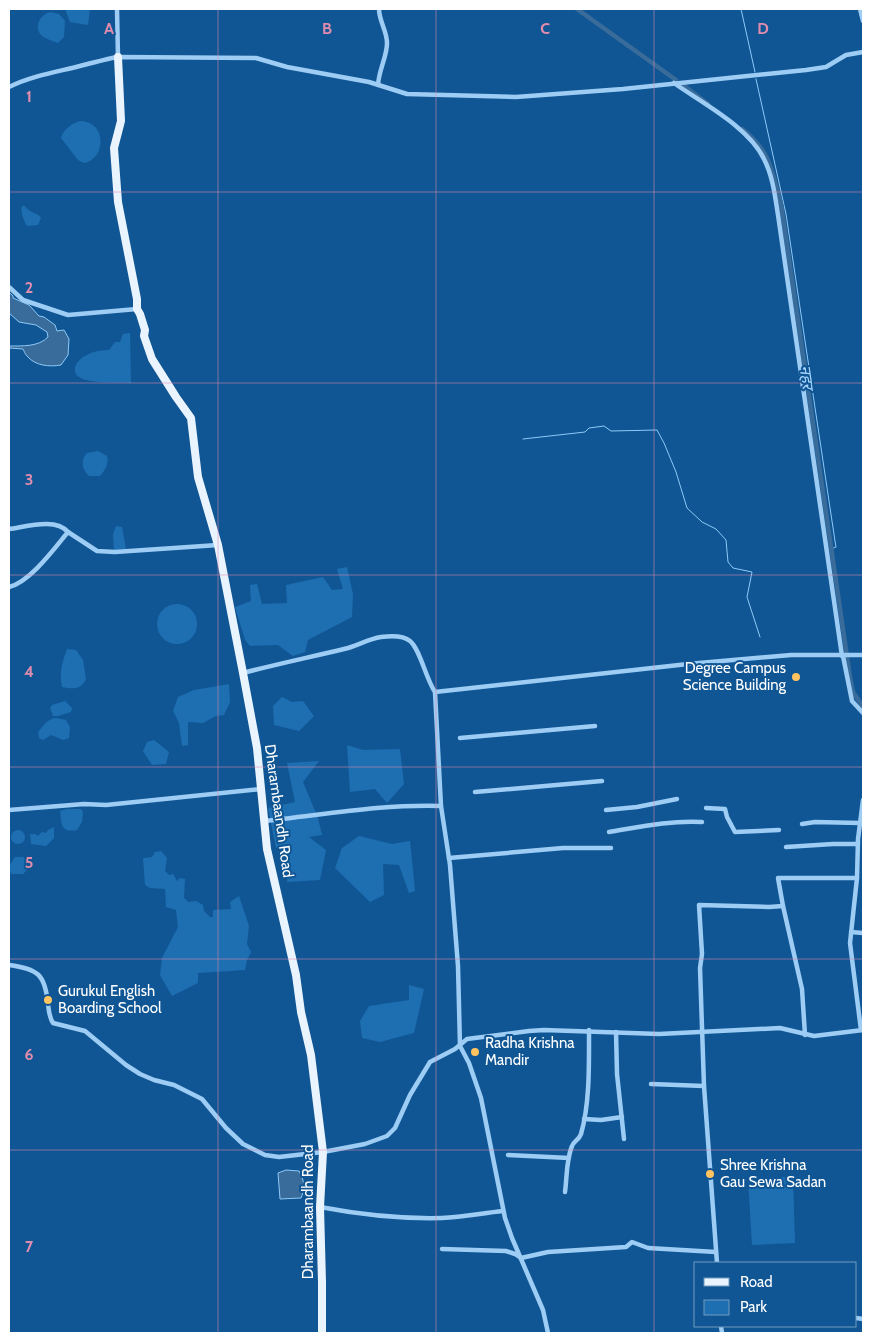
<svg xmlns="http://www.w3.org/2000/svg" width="872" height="1342" font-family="Cabin,'Noto Sans Devanagari',sans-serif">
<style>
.green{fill:#1e6eb2}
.water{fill:#396c9a;stroke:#8ec9f7}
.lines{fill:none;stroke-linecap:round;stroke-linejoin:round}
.stream{stroke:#8ec9f7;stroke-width:1}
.canal{stroke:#396c9a;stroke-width:4.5}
.minor{stroke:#9dccf4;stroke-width:4.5}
.primary{stroke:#eaf4ff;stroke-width:8}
.grid{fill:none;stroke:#e08cad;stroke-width:1;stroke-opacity:0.55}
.poi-dot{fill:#ffc360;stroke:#105694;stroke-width:2}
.labels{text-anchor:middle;stroke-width:4;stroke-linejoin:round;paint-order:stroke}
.poi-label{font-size:15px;fill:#fff;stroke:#105694;text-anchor:start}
.street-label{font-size:15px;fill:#fff;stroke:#105694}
.water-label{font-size:16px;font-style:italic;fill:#a9d6fb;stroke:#105694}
.grid-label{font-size:16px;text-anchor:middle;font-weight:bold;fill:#e08cad;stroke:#105694;stroke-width:4;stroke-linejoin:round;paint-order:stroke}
</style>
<rect width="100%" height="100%" fill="#105694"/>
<!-- green -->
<g class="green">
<polygon points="65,9 90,9 88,25 70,22"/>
<path d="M 50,12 L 59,14 L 65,21 L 64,37 L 58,43 C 53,41 46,39 42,36 C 33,27 40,15 50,12 Z"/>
<path d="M 81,121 C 107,122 106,159 84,163 L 78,160 L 61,138 C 63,130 73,122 81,121 Z"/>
<path d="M 22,206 L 25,206 C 29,213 37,212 41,218 L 38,225 L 27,226 C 24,220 20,213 22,206 Z"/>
<path d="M 130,333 L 131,383 C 118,382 89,384 79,377 C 75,375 75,371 75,367 C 81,354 96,350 109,350 L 115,342 L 120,342 L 123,334 Z"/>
<path d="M 98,451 L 107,456 C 109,464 105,470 100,476 L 89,476 C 82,470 80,460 87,453 Z"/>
<polygon points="116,526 122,527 126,549 114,551 113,534"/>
<polygon points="347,567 353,594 352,617 308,640 305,652 293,656 278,645 250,646 245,640 235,607 251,601 250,585 257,584 262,604 287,603 286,585 323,577 332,590 343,589 337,569"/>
<circle cx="177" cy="624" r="20"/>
<path d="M 67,649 L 76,650 L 83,660 L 86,679 C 81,690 73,689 62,687 C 59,672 62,663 67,649 Z"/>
<polygon points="229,684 230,702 224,715 216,716 203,723 188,722 188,745 182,746 179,723 173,711 178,697 194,690"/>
<polygon points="282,697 292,702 303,701 314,716 299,731 274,725 273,706"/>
<polygon points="65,701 72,708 71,712 58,716 53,716 50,708 52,705"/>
<path d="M 56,718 L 66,720 L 70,727 L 69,738 L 63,740 L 51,735 L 43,740 L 39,738 L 38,732 C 44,725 47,719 56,718 Z"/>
<polygon points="154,740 169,752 166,764 152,765 143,751 147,742"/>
<polygon points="347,745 363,750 400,749 404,784 387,803 375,789 350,792"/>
<polygon points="319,761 303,782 318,818 322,835 309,837 326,850 320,880 287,882 289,851 276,848 268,808 295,802 287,763"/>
<path d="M 67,809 L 81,809 L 83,812 L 82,822 L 77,830 C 60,833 62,824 60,811 Z"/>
<polygon points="54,827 54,838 46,846 31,844 30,834 35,834 38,836 42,832 46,833 48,830"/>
<circle cx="18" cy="837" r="7"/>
<polygon points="359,836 392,844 410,841 415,891 409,893 399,865 383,864 384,895 370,902 335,868 342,848"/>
<polygon points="161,851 167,858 165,871 169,875 173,874 177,881 180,878 185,879 184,898 188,902 196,901 203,905 204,911 210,917 213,917 213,910 231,909 230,902 239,896 249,926 247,944 251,952 247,960 245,970 198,973 198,983 172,996 160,975 162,958 178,927 176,910 166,907 165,889 150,888 145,885 143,858 152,857 155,852"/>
<polygon points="15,857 23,857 29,862 29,868 23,874 11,874 9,866"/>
<polygon points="409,985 424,989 414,1033 380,1042 362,1038 360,1021 369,1006 409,1000"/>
<polygon points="793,1177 795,1243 752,1245 748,1178"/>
</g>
<!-- water -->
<g class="water">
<path d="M 9,292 L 13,296 L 13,298 L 29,305 L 39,316 L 44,317 L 55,325 L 57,331 L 64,330 L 69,339 L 68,355 L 61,365 C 50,367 35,366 27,356 C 25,354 24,351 23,349 L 9,348 L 9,346 C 21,346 39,347 48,337 L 47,332 L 36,325 L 19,322 L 9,313 Z"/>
<path d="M 286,1170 L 299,1171 C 304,1181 306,1187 301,1198 L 280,1199 L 278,1173 Z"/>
</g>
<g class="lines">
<!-- stream -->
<g class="stream">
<polyline points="741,9 755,72"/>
<polyline points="756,79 786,214 835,541 836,547 831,549"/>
<polyline points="523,439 585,432 589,428 604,426 611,431 657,430 664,443 676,472 687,508 702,522 716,529 726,540 728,562 733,568 752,572 747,597 760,637"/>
</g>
<!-- canal -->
<g class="canal">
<polyline points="577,9 676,80"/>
<polyline points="683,85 708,104"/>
<path d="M 742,129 C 771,151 772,172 781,204 L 850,677 L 853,692 L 863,707"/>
</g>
<!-- minor -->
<g class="minor">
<polyline points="117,9 118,57"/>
<polyline points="860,9 863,21"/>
<path d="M 674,83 C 702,103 749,127 764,159 C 773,177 775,196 778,215 L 842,656"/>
<path d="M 378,85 C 379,69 387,57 387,43 C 387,31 379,21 379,9"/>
<path d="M 9,87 C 31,76 56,72 80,66 C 93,63 105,59 118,57 L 256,58 L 287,67 L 369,82 L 407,94 L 516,97 L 623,89 L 806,70 L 826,67 L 846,55 L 863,52"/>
<polyline points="9,287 23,300 68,315 137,309"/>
<path d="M 9,529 C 25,527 56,517 68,532"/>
<path d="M 9,587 C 30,582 54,549 68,532 L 97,551 L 115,552 L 218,545"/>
<polyline points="843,656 852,701 863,713"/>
<path d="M 243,673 C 277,664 311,657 344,649 C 357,646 368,639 381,637 C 389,636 403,635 410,641 C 420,649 426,679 435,692 L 441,806 L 450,865 L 458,966 L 460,1046 L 469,1063 L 481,1098 L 505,1218 L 512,1238 L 543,1310 L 548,1333"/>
<polyline points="435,692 688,664 791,655 863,655"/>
<polyline points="460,738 595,726"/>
<polyline points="475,792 602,781"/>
<polyline points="706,808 725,809 727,817 735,832 779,830"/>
<polyline points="9,810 84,804 106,805 261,789"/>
<polyline points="606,810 637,807 677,799"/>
<path d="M 265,821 C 323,815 382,804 441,806"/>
<polyline points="802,824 815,822 860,823"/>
<path d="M 609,832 C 639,827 671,820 702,822"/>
<polyline points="786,847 833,844 858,844"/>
<polyline points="449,858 563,848 611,848"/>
<polyline points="783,906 778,878 857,878"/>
<polyline points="851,932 863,933"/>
<path d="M 9,965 C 38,969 45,974 48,1004 C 49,1011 49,1017 53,1023 L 85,1031 L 126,1065 L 140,1074 L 154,1080 L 174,1085 L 202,1099 L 226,1128 L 243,1144 L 265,1155 L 279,1157 L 323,1152 L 365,1144 L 387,1136 L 395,1128 L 410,1095 L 430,1062 L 455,1049 L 467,1039 L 529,1031 L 544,1030 L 659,1034 L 780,1028 L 814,1036 L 863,1030"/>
<polyline points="861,1030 850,943 857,878 858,839 863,800"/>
<polyline points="616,1032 617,1074 624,1139"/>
<polyline points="651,1084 704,1086"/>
<polyline points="584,1119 601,1120 622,1117"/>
<polyline points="508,1155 569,1158"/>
<path d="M 565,1192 C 567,1178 566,1160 572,1146 C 574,1141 579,1140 581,1134 C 590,1103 589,1063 589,1030"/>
<path d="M 320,1207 C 357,1214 404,1219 442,1218 C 463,1217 483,1213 503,1211"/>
<polyline points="442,1249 506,1251 515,1254 521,1258 548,1252 626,1247 632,1242 648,1248 716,1252"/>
<polyline points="717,1263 704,1086 700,968 702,954 699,905 769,907 783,906 802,989 805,1035"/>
<polyline points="856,1318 863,1319"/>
<polyline points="721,1326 722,1333"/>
</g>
<!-- primary -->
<polyline class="primary" points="118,57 121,121 114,148 118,202 137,299 137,309 140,314 145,330 144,336 152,359 176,397 191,418 198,477 218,545 243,673 257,748 267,849 296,975 301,1012 311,1055 323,1152 320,1207 322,1282 322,1333"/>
</g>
<!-- grid -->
<path class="grid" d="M 218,9 L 218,1333M 436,9 L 436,1333M 654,9 L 654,1333M 9,192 L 863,192M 9,383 L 863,383M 9,575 L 863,575M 9,767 L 863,767M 9,959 L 863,959M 9,1150 L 863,1150"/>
<!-- markers -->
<g class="poi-dot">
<circle cx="796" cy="677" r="5"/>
<circle cx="48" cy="1000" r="5"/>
<circle cx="475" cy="1052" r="5"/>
<circle cx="710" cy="1174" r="5"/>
</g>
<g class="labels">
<!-- poi labels -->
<g class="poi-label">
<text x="786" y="673" text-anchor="end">Degree Campus<tspan x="786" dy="17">Science Building</tspan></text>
<text x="58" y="996">Gurukul English<tspan x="58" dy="17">Boarding School</tspan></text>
<text x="485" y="1048">Radha Krishna<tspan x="485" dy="17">Mandir</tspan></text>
<text x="720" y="1170">Shree Krishna<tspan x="720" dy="17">Gau Sewa Sadan</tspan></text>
</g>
<!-- street labels -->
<g class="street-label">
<text transform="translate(279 811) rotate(82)" y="5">Dharambaandh Road</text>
<text transform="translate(308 1212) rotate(-90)" y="5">Dharambaandh Road</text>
</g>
<!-- water labels -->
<g class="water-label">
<text transform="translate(807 377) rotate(82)" y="6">नहर</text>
</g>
</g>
<g class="grid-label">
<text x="109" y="34">A</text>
<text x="327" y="34">B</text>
<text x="545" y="34">C</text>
<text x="763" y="34">D</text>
<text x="29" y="102">1</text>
<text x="29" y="293">2</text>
<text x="29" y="485">3</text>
<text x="29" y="677">4</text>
<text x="29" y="868">5</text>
<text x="29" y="1060">6</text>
<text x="29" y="1252">7</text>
</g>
<!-- border -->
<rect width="872" height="1342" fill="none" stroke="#ffffff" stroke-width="20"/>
<!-- legend -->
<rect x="694" y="1262" width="162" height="65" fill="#105694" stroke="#709abf"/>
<rect x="704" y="1278" width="25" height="8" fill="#eaf4ff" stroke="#709abf"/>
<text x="740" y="1287" font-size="15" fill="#ffffff">Road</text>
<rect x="704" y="1300" width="25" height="15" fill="#1e6eb2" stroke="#709abf"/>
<text x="740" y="1312" font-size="15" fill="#ffffff">Park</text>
</svg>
